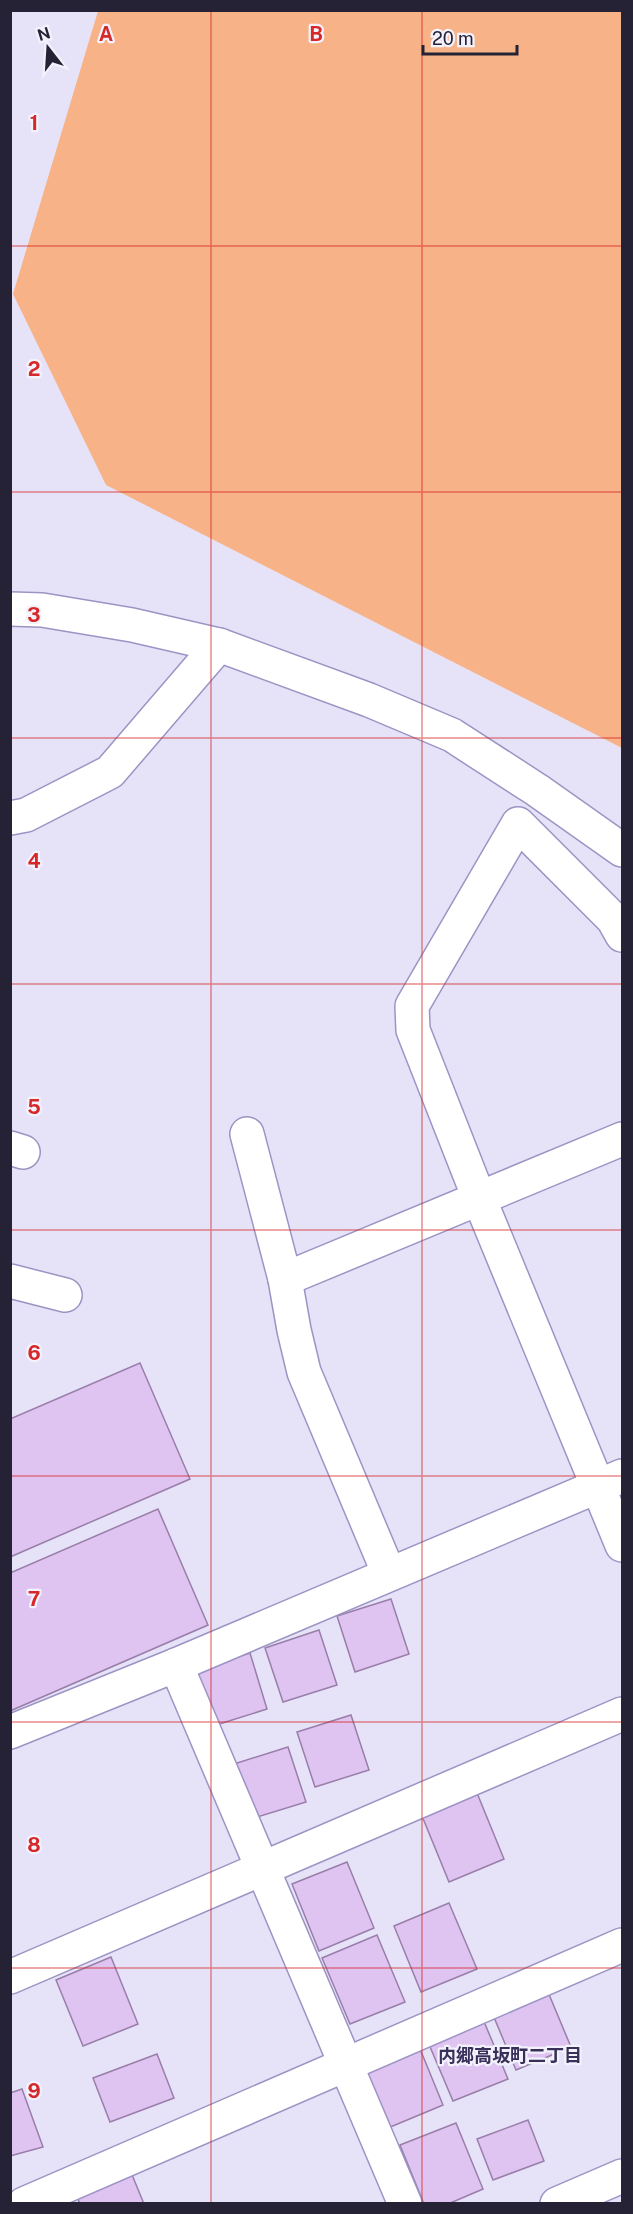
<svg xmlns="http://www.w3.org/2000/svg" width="633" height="2214" font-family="'Public Sans','Noto Sans JP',sans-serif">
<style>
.green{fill:#f8b287}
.building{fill:#dfc3f1;stroke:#997ea9;stroke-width:1.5}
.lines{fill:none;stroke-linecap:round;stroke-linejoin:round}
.minor-casing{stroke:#9c94c4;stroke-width:36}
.minor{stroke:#fff;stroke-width:33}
.grid{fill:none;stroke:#d62828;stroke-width:1.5;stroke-opacity:0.55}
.labels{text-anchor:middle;stroke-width:4.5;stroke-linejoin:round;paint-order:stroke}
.neighbourhood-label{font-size:18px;font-weight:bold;fill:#393059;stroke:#f3f2fc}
.grid-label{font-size:20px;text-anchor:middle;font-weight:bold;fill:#d62828;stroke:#f3f2fc;stroke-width:4.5;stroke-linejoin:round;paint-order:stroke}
</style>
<rect width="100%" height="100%" fill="#e6e3f8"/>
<!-- green -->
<polygon class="green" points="98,11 622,11 622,748 106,485 13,294"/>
<!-- building -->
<g class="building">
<polygon points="140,1363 190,1479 10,1557 10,1419"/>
<polygon points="158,1509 208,1625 10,1711 10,1573"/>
<polygon points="391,1599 409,1654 355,1672 337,1616"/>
<polygon points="319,1630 337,1685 283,1702 265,1648"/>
<polygon points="250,1653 267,1709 213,1726 196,1670"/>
<polygon points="351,1715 369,1770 315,1787 297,1732"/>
<polygon points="288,1747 306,1802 251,1819 234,1764"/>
<polygon points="477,1793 504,1859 449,1882 422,1816"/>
<polygon points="347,1862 374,1928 319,1951 292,1884"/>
<polygon points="449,1903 477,1969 421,1992 394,1926"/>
<polygon points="377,1935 405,2002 350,2024 322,1958"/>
<polygon points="111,1957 138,2024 83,2046 56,1980"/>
<polygon points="543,1980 571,2047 516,2070 488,2003"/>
<polygon points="480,2012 508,2079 453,2101 425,2035"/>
<polygon points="416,2039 443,2105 388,2128 361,2062"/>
<polygon points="157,2054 174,2098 110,2122 93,2078"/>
<polygon points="22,2089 43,2147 10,2156 10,2093"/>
<polygon points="528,2120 544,2161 493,2180 477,2139"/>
<polygon points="456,2123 483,2189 448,2204 424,2204 400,2145"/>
<polygon points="128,2165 144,2204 80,2204 73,2187"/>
</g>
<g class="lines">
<defs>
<g id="minor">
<polyline points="10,609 42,610 132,625 219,645 369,700 452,735 537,790 622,850"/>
<polyline points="10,818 26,815 110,772 219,645"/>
<polyline points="622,935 613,919 518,824 412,1006 413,1030 479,1198 622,1545"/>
<polyline points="247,1134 285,1279 294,1330 304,1372 389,1574"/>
<polyline points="10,1148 23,1152"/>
<polyline points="285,1279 622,1139"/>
<polyline points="10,1281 65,1295"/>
<polyline points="176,1665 405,2204"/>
<polyline points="10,1732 176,1665 622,1476"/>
<polyline points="10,1977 622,1714"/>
<polyline points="24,2204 622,1945"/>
<polyline points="557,2204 622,2176"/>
</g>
</defs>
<!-- minor casing -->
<use href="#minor" class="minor-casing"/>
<!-- minor -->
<use href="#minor" class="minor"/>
</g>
<!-- grid -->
<path class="grid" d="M 211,10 L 211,2204M 422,10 L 422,2204M 10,246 L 622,246M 10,492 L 622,492M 10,738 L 622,738M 10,984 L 622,984M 10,1230 L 622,1230M 10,1476 L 622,1476M 10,1722 L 622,1722M 10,1968 L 622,1968"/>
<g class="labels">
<!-- neighbourhood labels -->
<g class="neighbourhood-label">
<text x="510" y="2062">内郷高坂町二丁目</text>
</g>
</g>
<g class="grid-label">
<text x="106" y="41">A</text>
<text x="316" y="41">B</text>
<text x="34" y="130">1</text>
<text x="34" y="376">2</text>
<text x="34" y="622">3</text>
<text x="34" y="868">4</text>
<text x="34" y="1114">5</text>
<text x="34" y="1360">6</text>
<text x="34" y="1606">7</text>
<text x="34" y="1852">8</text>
<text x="34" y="2098">9</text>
</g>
<!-- border -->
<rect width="633" height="2214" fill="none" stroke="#252235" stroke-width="24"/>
<!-- north arrow -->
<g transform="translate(48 48) rotate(343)" stroke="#f3f2fc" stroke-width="4.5" paint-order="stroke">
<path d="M0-4.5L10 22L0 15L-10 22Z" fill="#252235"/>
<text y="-9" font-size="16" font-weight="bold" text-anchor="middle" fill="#252235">N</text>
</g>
<!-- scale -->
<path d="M423 45v9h94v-9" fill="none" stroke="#252235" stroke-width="3"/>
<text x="432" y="45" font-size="18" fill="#252235" stroke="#f3f2fc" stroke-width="4.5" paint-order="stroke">20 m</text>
</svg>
